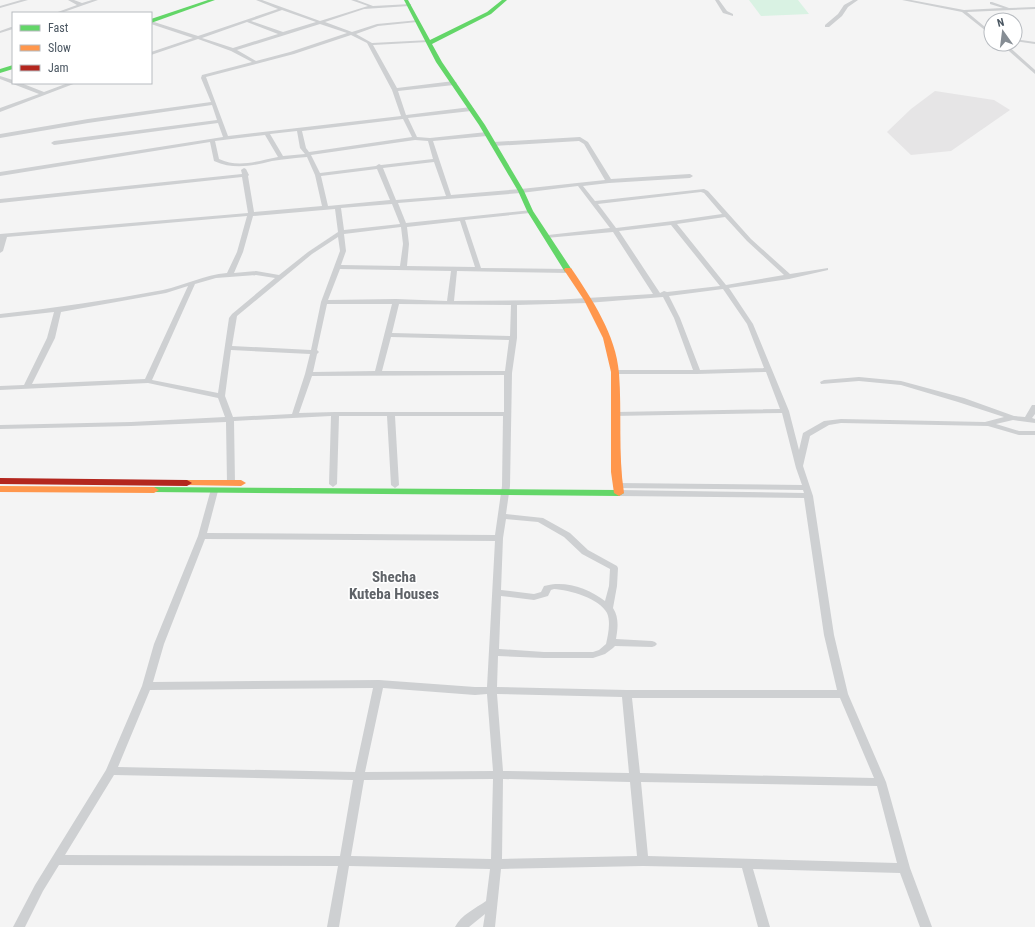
<svg xmlns="http://www.w3.org/2000/svg" width="1035" height="927" font-family="'Roboto Condensed',sans-serif">
<style>
.education{fill:#e6e5e6}
.green{fill:#d9f2e3}
.lines{fill:none;stroke-linecap:round;stroke-linejoin:round}
.street{fill:#ced0d2;fill-rule:evenodd}
.fast{fill:#63d668;fill-rule:evenodd}
.slow{fill:#ff974d;fill-rule:evenodd}
.jam{fill:#b3261e;fill-rule:evenodd}
.labels{text-anchor:middle;stroke-width:3;stroke-linejoin:round;paint-order:stroke}
.neighbourhood-label{font-size:15px;font-weight:bold;fill:#5f6368;stroke:#fff}
</style>
<rect width="100%" height="100%" fill="#f4f4f4"/>
<!-- education -->
<polygon class="education" points="935,91 994,100 1010,110 951,151 911,155 887,132 911,109"/>
<!-- green -->
<polygon class="green" points="749,0 798,0 809,14 761,16"/>
<g class="lines">
<!-- street -->
<g class="street">
<polygon points="21,0 28,0 0,8 0,6"/>
<polygon points="68,0 74,0 82,3 92,0 98,0 61,13 55,13 77,5"/>
<path d="M 256,0 L 262,0 L 320,21 L 368,6 L 351,0 L 357,0 L 373,6 L 411,4 L 411,5 L 409,6 L 364,9 L 325,22 L 352,32 L 377,24 L 419,20 L 419,22 L 417,22 L 378,26 L 356,34 L 372,43 L 430,40 L 430,41 L 428,42 L 373,45 L 397,88 L 454,81 L 457,83 L 454,85 L 398,91 L 406,115 L 471,107 L 474,109 L 471,111 L 408,118 L 417,137 L 430,138 L 487,132 L 490,134 L 487,136 L 433,141 L 451,195 L 521,189 L 605,180 L 584,144 L 579,141 L 493,146 L 490,144 L 493,142 L 580,137 L 588,142 L 611,179 L 690,174 L 693,176 L 690,178 L 609,183 L 583,186 L 595,201 L 704,189 L 708,191 L 751,239 L 790,274 L 828,268 L 828,270 L 789,279 L 729,288 L 753,324 L 789,411 L 799,450 L 803,433 L 824,421 L 841,419 L 985,422 L 1004,417 L 958,402 L 901,385 L 859,381 L 821,384 L 820,382 L 824,380 L 859,377 L 901,381 L 964,398 L 1014,416 L 1025,417 L 1032,405 L 1035,405 L 1035,414 L 1032,418 L 1035,419 L 1035,423 L 1013,420 L 996,424 L 1019,431 L 1035,431 L 1035,435 L 1019,435 L 988,426 L 841,423 L 829,425 L 810,436 L 803,466 L 813,496 L 834,635 L 848,694 L 886,782 L 910,868 L 932,927 L 920,927 L 900,873 L 753,869 L 770,927 L 758,927 L 742,868 L 643,866 L 501,869 L 495,927 L 483,927 L 485,914 L 469,927 L 455,927 C 461,915 476,908 486,901 L 490,869 L 349,866 L 339,927 L 327,927 L 338,866 L 59,865 L 43,891 L 25,927 L 13,927 L 35,885 L 106,770 L 142,686 L 154,644 L 198,536 L 211,489 L 214,488 L 218,491 L 207,533 L 495,535 L 502,486 L 503,416 L 395,416 L 399,485 L 395,488 L 391,485 L 387,416 L 339,416 L 337,484 L 333,487 L 329,484 L 331,416 L 234,421 L 235,483 L 231,485 L 227,483 L 226,422 L 131,426 L 0,429 L 0,425 L 131,422 L 225,417 L 218,398 L 148,383 L 0,390 L 0,386 L 24,385 L 47,338 L 54,312 L 0,318 L 0,314 C 55,308 109,300 163,290 C 185,285 204,275 227,273 L 237,252 L 247,216 L 7,237 L 3,251 L 0,253 L 0,234 L 248,213 L 242,177 L 0,203 L 0,199 L 242,174 L 241,170 L 244,168 L 246,169 L 249,175 L 248,176 L 254,212 L 322,206 L 315,175 L 307,157 C 295,158 284,159 272,161 C 252,166 234,170 214,161 L 210,142 L 0,176 L 0,172 L 223,137 L 218,123 L 54,145 L 51,143 L 54,141 L 217,120 L 212,105 L 88,123 L 0,138 L 0,134 L 88,119 L 211,102 L 201,78 L 202,75 L 252,62 L 231,51 L 198,39 L 151,55 L 151,52 L 193,38 L 151,24 L 151,21 L 198,36 L 278,9 ZM 282,10 L 316,22 L 283,32 L 251,21 ZM 247,22 L 278,34 L 233,48 L 202,38 ZM 320,24 L 347,33 L 290,52 L 256,61 L 237,50 ZM 351,35 L 367,43 L 392,90 L 401,116 L 228,136 L 206,77 L 294,54 ZM 403,119 L 412,137 L 309,152 L 306,148 L 302,131 ZM 297,131 L 300,148 L 305,154 L 283,156 L 270,134 ZM 265,135 L 278,157 C 258,161 238,168 219,159 L 215,141 ZM 415,140 L 428,141 L 433,159 L 381,165 L 379,164 L 376,166 L 320,173 L 311,155 ZM 434,162 L 446,196 L 396,200 L 383,168 ZM 377,169 L 390,200 L 328,206 L 321,176 ZM 578,186 L 610,228 L 548,235 L 546,236 L 546,238 L 613,232 L 653,294 L 554,300 L 454,301 L 457,271 L 568,273 L 571,271 L 568,269 L 481,268 L 465,220 L 530,213 L 533,211 L 532,210 L 406,223 L 398,203 L 521,193 ZM 701,192 L 704,193 L 722,214 L 673,221 L 616,228 L 598,204 ZM 392,204 L 400,224 L 344,230 L 341,208 ZM 335,209 L 338,232 L 308,252 L 279,275 L 256,271 L 234,273 L 243,252 L 253,216 ZM 725,217 L 747,241 L 784,275 L 726,285 L 677,224 ZM 460,221 L 475,267 L 407,266 L 409,244 L 407,227 ZM 671,225 L 720,286 L 667,292 L 664,291 L 660,293 L 619,231 ZM 401,227 L 403,244 L 400,266 L 341,265 L 346,251 L 344,234 ZM 338,237 L 340,251 L 321,302 L 311,350 L 232,346 L 237,316 L 312,254 ZM 340,269 L 451,271 L 447,301 L 396,299 L 328,300 ZM 256,275 L 275,278 L 232,314 L 229,318 L 218,393 L 152,380 L 195,284 L 216,278 ZM 188,286 L 145,379 L 32,384 L 55,338 L 61,312 L 166,293 ZM 723,289 L 747,324 L 764,368 L 700,370 L 680,318 L 669,296 ZM 663,297 L 674,318 L 693,370 L 615,370 L 611,372 L 612,374 L 697,374 L 766,372 L 780,409 L 616,412 L 613,412 L 612,414 L 613,416 L 782,413 L 796,468 L 802,485 L 618,483 L 615,484 L 614,486 L 615,488 L 803,490 L 804,493 L 619,490 L 615,493 L 619,496 L 804,498 L 824,635 L 837,690 L 627,690 L 497,687 L 498,656 L 544,658 L 593,658 L 605,654 L 613,648 L 615,646 L 652,647 L 655,646 L 657,644 L 655,642 L 652,641 L 616,639 C 618,628 619,617 613,608 L 617,586 L 618,568 L 617,566 L 588,550 L 570,533 L 543,518 L 506,514 L 510,486 L 512,373 L 517,338 L 517,305 L 587,303 ZM 327,304 L 392,304 L 375,371 L 313,372 L 317,354 L 319,352 L 317,350 ZM 399,304 L 511,305 L 510,336 L 392,333 ZM 391,337 L 509,340 L 505,371 L 382,371 ZM 231,350 L 310,354 L 305,374 L 292,414 L 233,417 L 225,396 ZM 504,375 L 504,412 L 335,412 L 299,413 L 312,376 ZM 506,519 L 538,522 L 564,537 L 582,554 L 610,569 L 609,586 L 605,601 C 588,588 565,580 544,586 L 541,592 L 534,594 L 501,590 L 503,538 ZM 205,539 L 495,541 L 487,687 L 475,687 L 379,680 L 153,682 L 164,644 ZM 554,589 C 569,590 599,598 607,613 C 611,622 608,635 606,644 L 599,650 L 593,652 L 544,652 L 499,649 L 501,596 L 534,600 L 548,596 L 551,590 ZM 373,688 L 355,772 L 118,767 L 150,690 ZM 383,688 L 475,695 L 487,694 L 493,771 L 365,772 ZM 497,694 L 622,697 L 629,773 L 503,771 ZM 632,698 L 840,698 L 874,778 L 640,773 ZM 114,775 L 353,780 L 340,856 L 65,855 ZM 493,779 L 491,859 L 351,856 L 364,780 ZM 503,779 L 630,782 L 637,856 L 502,859 ZM 641,782 L 877,786 L 897,863 L 648,856 Z"/>
<polygon points="715,0 719,0 727,11 733,14 733,16 723,13"/>
<polygon points="853,0 858,0 848,7 842,16 829,27 825,27 825,25 838,14 844,5"/>
<polygon points="902,0 911,0 964,10 1003,8 990,4 990,2 992,2 1009,8 1035,7 1035,9 967,12 991,32 991,35 962,12"/>
<polygon points="11,27 13,27 13,29 0,33 0,31"/>
<polygon points="1015,39 1035,42 1035,44 1015,41"/>
<polygon points="1001,44 1006,44 1035,70 1035,74"/>
<polygon points="0,76 13,80 13,83 21,83 44,92 68,83 76,83 0,112 0,108 39,94 0,79"/>
</g>
<!-- fast -->
<g class="fast">
<polygon points="208,0 215,0 151,23 151,19"/>
<polygon points="404,0 408,0 430,40 487,12 502,0 507,0 491,14 432,44 442,62 485,125 524,191 533,211 572,270 571,272 565,272 527,211 518,191 479,125 436,62"/>
<polygon points="13,65 13,69 0,73 0,69"/>
<polygon points="154,487 619,490 624,493 619,496 151,492 149,490 151,488"/>
</g>
<!-- slow -->
<g class="slow">
<path d="M 565,268 L 571,268 C 592,299 616,335 619,373 C 622,413 618,453 624,493 L 619,496 L 614,493 L 611,472 L 611,372 L 603,338 L 584,300 L 564,270 Z"/>
<polygon points="187,480 241,480 246,483 241,486 184,485 182,483"/>
<polygon points="0,486 154,487 159,490 154,493 0,492"/>
</g>
<!-- jam -->
<polygon class="jam" points="0,478 187,480 192,483 187,486 0,484"/>
</g>
<g class="labels">
<!-- neighbourhood labels -->
<g class="neighbourhood-label">
<text x="394" y="582">Shecha<tspan x="394" dy="17">Kuteba Houses</tspan></text>
</g>
</g>
<!-- legend -->
<rect x="12" y="12" width="140" height="72" fill="#ffffff" stroke="#b7bbc0"/>
<rect x="20" y="25" width="20" height="6" fill="#63d668" stroke="#b7bbc0"/>
<text x="48" y="32" font-size="12" fill="#4a5661">Fast</text>
<rect x="20" y="45" width="20" height="6" fill="#ff974d" stroke="#b7bbc0"/>
<text x="48" y="52" font-size="12" fill="#4a5661">Slow</text>
<rect x="20" y="65" width="20" height="6" fill="#b3261e" stroke="#b7bbc0"/>
<text x="48" y="72" font-size="12" fill="#4a5661">Jam</text>
<!-- north arrow -->
<g transform="translate(1003 32) rotate(346)"><circle r="19" fill="#ffffff" stroke="#b7bbc0"/>
<path d="M0-3L7 15L0 10L-7 15Z" fill="#868d94"/>
<text y="-6" font-size="11" font-weight="bold" text-anchor="middle" fill="#4a5661">N</text>
</g>
</svg>
